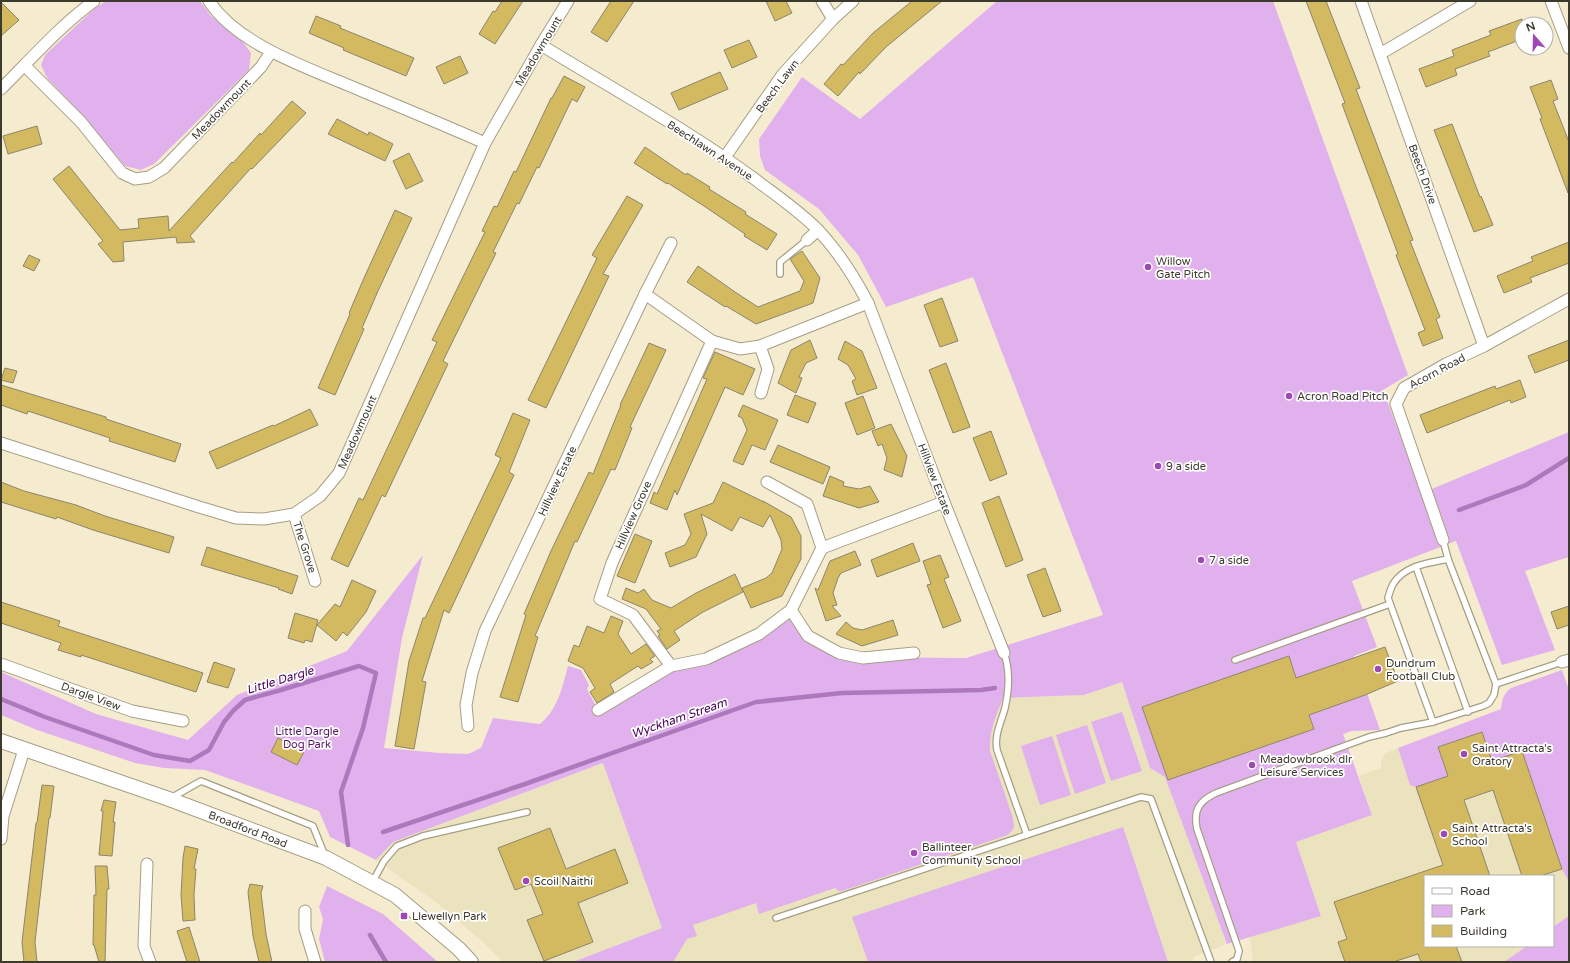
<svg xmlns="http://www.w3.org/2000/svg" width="1570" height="963" font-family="'Varela Round',sans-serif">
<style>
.built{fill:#ebe2be}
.green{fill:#e1b1ee}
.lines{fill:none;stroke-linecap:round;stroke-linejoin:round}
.stream{stroke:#ad79bc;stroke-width:4.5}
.building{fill:#d3ba61;stroke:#8c856b}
.service-casing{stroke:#a59e83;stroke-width:8}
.minor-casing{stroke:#a59e83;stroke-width:13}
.tertiary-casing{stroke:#a59e83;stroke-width:16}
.service{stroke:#fff;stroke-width:5.5}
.minor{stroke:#fff;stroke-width:11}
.tertiary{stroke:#fff;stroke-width:14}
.poi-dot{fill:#9e48b5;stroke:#fff;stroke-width:1.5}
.labels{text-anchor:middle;stroke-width:3.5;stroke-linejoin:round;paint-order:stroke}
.street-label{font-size:11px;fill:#3c392d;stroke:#fff}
.poi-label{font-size:11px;fill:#3c392d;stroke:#fff;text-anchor:start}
.park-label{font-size:11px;fill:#571467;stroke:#fff}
.water-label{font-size:12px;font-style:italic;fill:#460057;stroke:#fff}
</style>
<rect width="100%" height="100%" fill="#f5ecd0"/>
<!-- built -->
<g class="built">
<polygon points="1122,682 1150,768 1165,777 1227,944 1193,957 1194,962 503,962 484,943 437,903 376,860 393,842 719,720 1007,698 1084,695"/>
<polygon points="1513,705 1569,826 1569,918 1553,929 1553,876 1425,876 1425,946 1528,946 1505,962 1253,962 1250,936 1321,916 1296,842 1372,815 1359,776 1381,768 1381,762 1383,756 1388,752"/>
</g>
<!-- green -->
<g class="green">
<polygon points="106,1 200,1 211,16 243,42 251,53 249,70 154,164 141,170 125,166 87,120 47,78 41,65 45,55 95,8"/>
<path d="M 997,1 L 1273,1 L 1408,375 L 1383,390 L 1422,493 L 1569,432 L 1569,557 L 1525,571 L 1555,650 L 1502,665 L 1456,541 L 1352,581 L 1377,647 L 1354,656 L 1380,730 L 1352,731 L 1343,734 L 1372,815 L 1296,842 L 1321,916 L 1227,944 L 1165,777 L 1150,768 L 1122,682 L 1084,695 L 1003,698 C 996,716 989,731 990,751 L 1013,818 L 1014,828 L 1008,835 L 842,891 L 838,891 L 835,888 L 759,914 L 756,903 L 693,925 L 697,936 L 687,939 L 673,962 L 573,962 L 662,928 L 603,763 L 393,842 L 376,860 L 330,837 L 319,811 L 205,770 L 164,768 L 135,763 L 37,730 L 1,715 L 1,672 L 96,714 L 188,740 L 237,695 L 347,651 L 423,555 L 402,638 L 384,748 L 440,753 L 468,754 L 481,748 L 493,718 L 540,724 C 558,709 562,688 568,666 L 581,670 L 589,685 L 587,689 L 596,706 L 635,685 L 708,658 L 790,614 L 838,657 L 966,658 L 1103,615 L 973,277 L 886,307 L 858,255 L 819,209 L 765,170 L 760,156 L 759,139 L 802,77 L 860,119 Z"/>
<path d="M 1562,670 L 1569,690 L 1569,882 L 1562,869 L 1522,751 L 1492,761 L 1481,732 L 1438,747 L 1448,776 L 1416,787 L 1410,785 L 1398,748 L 1501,709 C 1502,700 1503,694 1511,688 Z"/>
<polygon points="1122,712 1142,771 1111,781 1091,722"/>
<polygon points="1087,725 1106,783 1075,794 1056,735"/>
<polygon points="1052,736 1071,795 1040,805 1021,746"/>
<polygon points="1123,827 1168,962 868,962 852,917"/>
<polygon points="327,886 383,914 438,962 325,962 319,939 323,919 319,907"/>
<polygon points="1569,916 1569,962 1504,962 1527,946 1553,946 1553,927"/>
</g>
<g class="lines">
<!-- stream -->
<g class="stream">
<polyline points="1459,510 1526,485 1569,458"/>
<polyline points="1,699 45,717 154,755 190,761 209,750 224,722 233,711 245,700 281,690 359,666 376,673 363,728 341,792 348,845"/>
<polyline points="383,832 525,784 756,702 842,693 981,690 995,688"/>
<polyline points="370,935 386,962"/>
</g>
</g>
<!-- building -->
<g class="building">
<polygon points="502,1 523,1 495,44 479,34 493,11 495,12"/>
<polygon points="611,1 634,1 607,42 591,32"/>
<polygon points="766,1 786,1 792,13 775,21"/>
<polygon points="912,1 942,1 886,47 860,74 859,72 838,96 824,84 841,64 843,65 873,33"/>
<polygon points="1306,1 1326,1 1360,88 1356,89 1413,240 1410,241 1440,317 1436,319 1443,338 1423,346 1418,333 1425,330 1396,255 1398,254 1342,104 1345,103"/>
<polygon points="1,2 19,20 1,36"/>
<polygon points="316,16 341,26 340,28 414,58 406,76 343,50 344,48 309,33"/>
<polygon points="1522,19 1522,39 1488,52 1490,56 1455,69 1457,75 1426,87 1419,69 1454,56 1452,50 1491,35 1489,31"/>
<polygon points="749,40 757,57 732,68 724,50"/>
<polygon points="460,56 468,73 444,84 436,67"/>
<polygon points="720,72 728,89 679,110 671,93"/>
<polygon points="564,76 585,87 577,102 572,99 539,168 537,167 519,204 517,203 493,252 496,253 443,361 448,364 385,497 382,495 348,567 331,559 359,498 363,500 437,342 432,340 485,232 482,231 494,206 497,207 514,171 516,172 551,98 552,98"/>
<polygon points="1551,80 1558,99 1553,101 1569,142 1568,193 1540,119 1542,118 1530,87"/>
<polygon points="292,101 306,113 252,169 251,168 190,236 195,242 177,243 176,237 123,242 124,261 113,262 98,244 103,241 53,179 69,166 120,230 139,228 138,219 168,216 169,231 232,162 233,163 260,133 261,135"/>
<polygon points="337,119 368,135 369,132 393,144 385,161 328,134"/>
<polygon points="1452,124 1480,197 1481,196 1493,225 1474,232 1434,130"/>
<polygon points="37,126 42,144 8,154 3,136"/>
<polygon points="645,147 686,175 687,173 710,187 709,189 746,212 745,214 777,234 767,250 744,236 745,234 704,206 668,183 667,184 634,163"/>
<polygon points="409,153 423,181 406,189 393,161"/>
<polygon points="627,196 643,205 603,274 609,276 546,408 528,400 597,258 592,255"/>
<polygon points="395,210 412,218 378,291 362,328 364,329 335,395 318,388 350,314 349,313 364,278"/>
<polygon points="1569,242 1569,263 1530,278 1532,282 1504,293 1497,276 1533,261 1531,257"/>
<polygon points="802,251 820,278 813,303 756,324 726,306 725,307 687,282 698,266 735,292 758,307 800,291 804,281 790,259"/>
<polygon points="29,255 40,260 34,271 23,266"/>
<polygon points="942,298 958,341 940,347 924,305"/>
<polygon points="810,340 817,358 806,363 799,377 802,378 796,393 778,383 791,350"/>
<polygon points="1569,340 1569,360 1535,373 1528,356"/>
<polygon points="845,341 862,351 877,388 857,395 852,381 856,379 848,365 838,359"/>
<polygon points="649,343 666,350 630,427 632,428 615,470 611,469 577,542 575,541 535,636 538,637 518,702 500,697 526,615 524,614 551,551 589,472 593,474 621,405 620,405"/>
<polygon points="715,352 755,369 743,395 725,387 677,495 675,490 667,510 650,503 654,492 657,494 707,379 703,378"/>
<polygon points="946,363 970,427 953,433 929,370"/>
<polygon points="5,368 17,371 13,383 1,380"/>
<polygon points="1520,380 1526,397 1511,403 1510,400 1427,433 1420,415 1495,386 1496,389"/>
<polygon points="1,385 106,417 106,419 181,444 175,462 109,441 110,438 28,411 27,414 1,405"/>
<polygon points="795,395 816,403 808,423 787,415"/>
<polygon points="863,396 875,428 857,435 845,403"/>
<polygon points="743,405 778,420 765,450 752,445 743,465 733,461 747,430 742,418 738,416"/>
<polygon points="310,409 318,425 217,469 209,452 273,425 274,426"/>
<polygon points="513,413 530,420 509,472 514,475 449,613 444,610 422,681 426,682 414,749 395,746 409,661 423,618 425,618 501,458 495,455"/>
<polygon points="891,424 907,456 902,477 884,470 887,458 882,444 878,446 872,431"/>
<polygon points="991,431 1007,474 990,481 973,438"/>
<polygon points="778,445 830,467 823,484 770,462"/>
<polygon points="830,476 844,482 843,486 859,489 870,486 879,502 859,508 823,496"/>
<polygon points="1,482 24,491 76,505 105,516 174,537 169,553 93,530 57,517 56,519 1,502"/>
<polygon points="723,482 764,502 763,501 791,517 801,536 801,559 782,596 751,608 742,588 766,578 772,573 782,549 781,540 770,515 763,527 740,517 732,531 701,514 707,534 696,557 670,567 665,553 685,545 691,534 684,514 713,503"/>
<polygon points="999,496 1023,560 1006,567 982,503"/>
<polygon points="635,534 652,541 635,583 617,576"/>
<polygon points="913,543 920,561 877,577 871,560"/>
<polygon points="207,547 298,576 292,594 278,589 279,588 201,565"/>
<polygon points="855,551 861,565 841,573 838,578 833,593 837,605 832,606 841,616 826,621 815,588 818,590 830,561"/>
<polygon points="940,555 949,577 944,579 961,621 943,628 927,585 931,584 923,561"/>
<polygon points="1045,568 1061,611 1043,617 1027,575"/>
<polygon points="735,574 743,592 703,612 674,631 680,640 667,649 658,636 660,635 657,631 661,629 646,609 622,599 626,588 638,593 644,589 652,600 671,608 696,593"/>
<polygon points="352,580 376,591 366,612 347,636 343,632 336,641 317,625 335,604 340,607"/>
<polygon points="1,602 60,621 58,626 203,673 196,692 81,655 81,657 58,650 61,643 1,623"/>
<polygon points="1569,606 1569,625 1557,629 1551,612"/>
<polygon points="295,613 318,620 312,642 305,640 304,643 288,638"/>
<polygon points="611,616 623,621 618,634 631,654 646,644 655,656 650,659 653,662 641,669 638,666 610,684 614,692 597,703 590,692 595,688 583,668 568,661 574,645 579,647 587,626 604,633"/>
<polygon points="893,620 898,635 862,646 836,634 846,622 853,628 862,630"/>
<polygon points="1385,647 1398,681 1365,695 1309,715 1314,729 1168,780 1142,707 1289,656 1296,678"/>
<polygon points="214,662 235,669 228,688 207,682"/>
<polygon points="1482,732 1492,761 1522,751 1562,869 1540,876 1522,876 1493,790 1464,800 1490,876 1425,876 1425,946 1456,946 1462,962 1421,962 1418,954 1393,962 1345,962 1338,942 1347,939 1334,902 1443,865 1416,787 1448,776 1438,747"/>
<polygon points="278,738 304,752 297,765 271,752"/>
<polygon points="42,785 54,786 50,818 49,818 35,942 37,962 24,962 22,942 36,823 37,823"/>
<polygon points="104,800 116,802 113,822 115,822 112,856 99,855 103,811 101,811"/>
<polygon points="550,828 566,869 615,849 628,883 578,903 593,942 544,961 527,920 543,914 531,884 515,890 498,848"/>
<polygon points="185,846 198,849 194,869 196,869 194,895 195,920 183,921 181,895 183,858"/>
<polygon points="95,866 107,866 109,889 107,889 105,962 99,962 94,945 93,945 94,895 96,895"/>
<polygon points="250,884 263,886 261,893 266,934 272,962 259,962 253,936 248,892"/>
<polygon points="189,927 196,949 200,962 187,962 177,931"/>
</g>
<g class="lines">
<defs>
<g id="service">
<polyline points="780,274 780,262 807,240"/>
<polyline points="1416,567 1468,712"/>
<path d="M 1004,653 C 1010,670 1009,690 1005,708 C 1001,723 994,735 997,750 L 1027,835"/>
<polyline points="1235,660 1390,604"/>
<polyline points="1496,684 1562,662"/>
<path d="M 1433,722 L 1388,598 C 1389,594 1391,588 1393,584 C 1405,565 1429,563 1448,559"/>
<polyline points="171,798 201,781 313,826 325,856"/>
<polyline points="372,883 384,861 397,846 423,836 527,812"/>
<polyline points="776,918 1141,797 1151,799 1211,962"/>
<path d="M 1232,962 L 1237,959 L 1239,951 L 1197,829 C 1193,810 1199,801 1216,793 L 1369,737 L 1386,733 L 1401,728 L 1433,722 L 1483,706 L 1489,703 L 1494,695 L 1496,684 L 1448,559 L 1443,540"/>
</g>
<g id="minor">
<path d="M 209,1 C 238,46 314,70 362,91 C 403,108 444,125 485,143"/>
<polyline points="822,1 833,19"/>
<polyline points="1361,1 1484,346"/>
<polyline points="1551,1 1569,48"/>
<path d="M 541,45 C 613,89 688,130 756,180 C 777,196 798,210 817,229 C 838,251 854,276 868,303 L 944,502 L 1004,653"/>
<polyline points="1380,54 1470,1"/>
<polyline points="25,66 81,122 122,173 135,179 149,177 164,168 261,67 271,52"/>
<path d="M 1,89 C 31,59 60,26 94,1"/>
<polyline points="725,157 783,74 833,19 853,1"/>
<polyline points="807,240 818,230"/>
<polyline points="645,294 712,341 740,349 760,346 868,303"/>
<polyline points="760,346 768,369 761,393"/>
<polyline points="1,443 199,507 236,518 264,519 294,514 320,496 339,473 485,143 541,45 568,1"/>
<polyline points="767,482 807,504 822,548"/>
<polyline points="294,514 315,581"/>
<polyline points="1443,540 1396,404 1404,388 1446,364 1484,346 1569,299"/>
<polyline points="791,610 808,636 839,653 863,658 914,653"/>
<polyline points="1562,662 1569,660"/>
<polyline points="1,664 132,711 183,721"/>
<polyline points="671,666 633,615 600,599 612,563 712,341"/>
<polyline points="598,710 671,666 706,659 759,634 791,610 822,548 944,502"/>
<polyline points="468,726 466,705 472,673 485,631 645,294 671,243"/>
<polyline points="1,839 3,816 24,750"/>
<polyline points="147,864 144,946 150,962"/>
<polyline points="305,911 305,929 315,962"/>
</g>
<polyline id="tertiary" points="1,741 169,799 326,858 395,895 459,949 471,962"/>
</defs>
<!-- service casing -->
<use href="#service" class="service-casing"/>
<!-- minor casing -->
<use href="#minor" class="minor-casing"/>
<!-- tertiary casing -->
<use href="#tertiary" class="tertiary-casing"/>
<!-- service -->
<use href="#service" class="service"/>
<!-- minor -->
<use href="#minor" class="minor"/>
<!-- tertiary -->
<use href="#tertiary" class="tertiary"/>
</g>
<!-- markers -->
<g class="poi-dot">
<circle cx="1148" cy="267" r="4"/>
<circle cx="1289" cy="396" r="4"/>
<circle cx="1158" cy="466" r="4"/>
<circle cx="1201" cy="560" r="4"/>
<circle cx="1378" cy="669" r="4"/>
<circle cx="1464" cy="754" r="4"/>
<circle cx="1252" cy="765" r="4"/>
<circle cx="1444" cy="834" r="4"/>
<circle cx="914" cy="853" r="4"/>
<circle cx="526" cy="881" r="4"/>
<rect x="400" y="912" width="8" height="8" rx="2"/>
</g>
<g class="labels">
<!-- street labels -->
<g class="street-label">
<text transform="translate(538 51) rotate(-59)" y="4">Meadowmount</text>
<text transform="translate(777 86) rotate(-53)" y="4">Beech Lawn</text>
<text transform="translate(221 109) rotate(-46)" y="4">Meadowmount</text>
<text transform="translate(710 150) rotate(33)" y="4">Beechlawn Avenue</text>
<text transform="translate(1423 174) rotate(70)" y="4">Beech Drive</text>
<text transform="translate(1437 371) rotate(-28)" y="4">Acorn Road</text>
<text transform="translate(357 432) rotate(-66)" y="4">Meadowmount</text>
<text transform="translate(935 479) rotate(69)" y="4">Hillview Estate</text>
<text transform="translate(557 481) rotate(-65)" y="4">Hillview Estate</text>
<text transform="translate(633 515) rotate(-66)" y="4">Hillview Grove</text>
<text transform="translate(305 547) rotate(72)" y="4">The Grove</text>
<text transform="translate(91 696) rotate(20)" y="4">Dargle View</text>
<text transform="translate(248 829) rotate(21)" y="4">Broadford Road</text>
</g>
<!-- poi labels -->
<g class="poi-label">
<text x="1156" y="265">Willow<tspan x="1156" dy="13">Gate Pitch</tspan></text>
<text x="1297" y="400">Acron Road Pitch</text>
<text x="1166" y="470">9 a side</text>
<text x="1209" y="564">7 a side</text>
<text x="1386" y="667">Dundrum<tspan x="1386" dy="13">Football Club</tspan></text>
<text x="1472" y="752">Saint Attracta's<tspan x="1472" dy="13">Oratory</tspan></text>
<text x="1260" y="763">Meadowbrook dlr<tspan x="1260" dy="13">Leisure Services</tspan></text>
<text x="1452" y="832">Saint Attracta's<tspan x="1452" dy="13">School</tspan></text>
<text x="922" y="851">Ballinteer<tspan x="922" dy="13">Community School</tspan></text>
<text x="534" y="885">Scoil Naithí</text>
<text x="412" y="920">Llewellyn Park</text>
</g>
<!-- park labels -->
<g class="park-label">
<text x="307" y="735">Little Dargle<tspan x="307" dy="13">Dog Park</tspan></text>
</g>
<!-- water labels -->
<g class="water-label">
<text transform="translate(280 680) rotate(-17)" y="4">Little Dargle</text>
<text transform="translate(679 718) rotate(-19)" y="4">Wyckham Stream</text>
</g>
</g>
<!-- border -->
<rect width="1570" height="963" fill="none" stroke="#3c392d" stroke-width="4"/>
<!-- legend -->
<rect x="1424" y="875" width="130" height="72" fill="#ffffff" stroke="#b1b0ab"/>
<rect x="1432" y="888" width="20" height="6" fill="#ffffff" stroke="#b1b0ab"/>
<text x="1460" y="895" font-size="12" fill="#3c392d">Road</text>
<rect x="1432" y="905" width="20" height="12" fill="#e1b1ee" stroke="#b1b0ab"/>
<text x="1460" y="915" font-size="12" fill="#3c392d">Park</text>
<rect x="1432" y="925" width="20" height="12" fill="#d3ba61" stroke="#b1b0ab"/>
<text x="1460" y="935" font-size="12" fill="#3c392d">Building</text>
<!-- north arrow -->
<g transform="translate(1534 36) rotate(340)"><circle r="19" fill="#ffffff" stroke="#b1b0ab"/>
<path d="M0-3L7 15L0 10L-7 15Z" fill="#9e48b5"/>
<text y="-6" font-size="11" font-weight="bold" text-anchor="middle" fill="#3c392d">N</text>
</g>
</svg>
